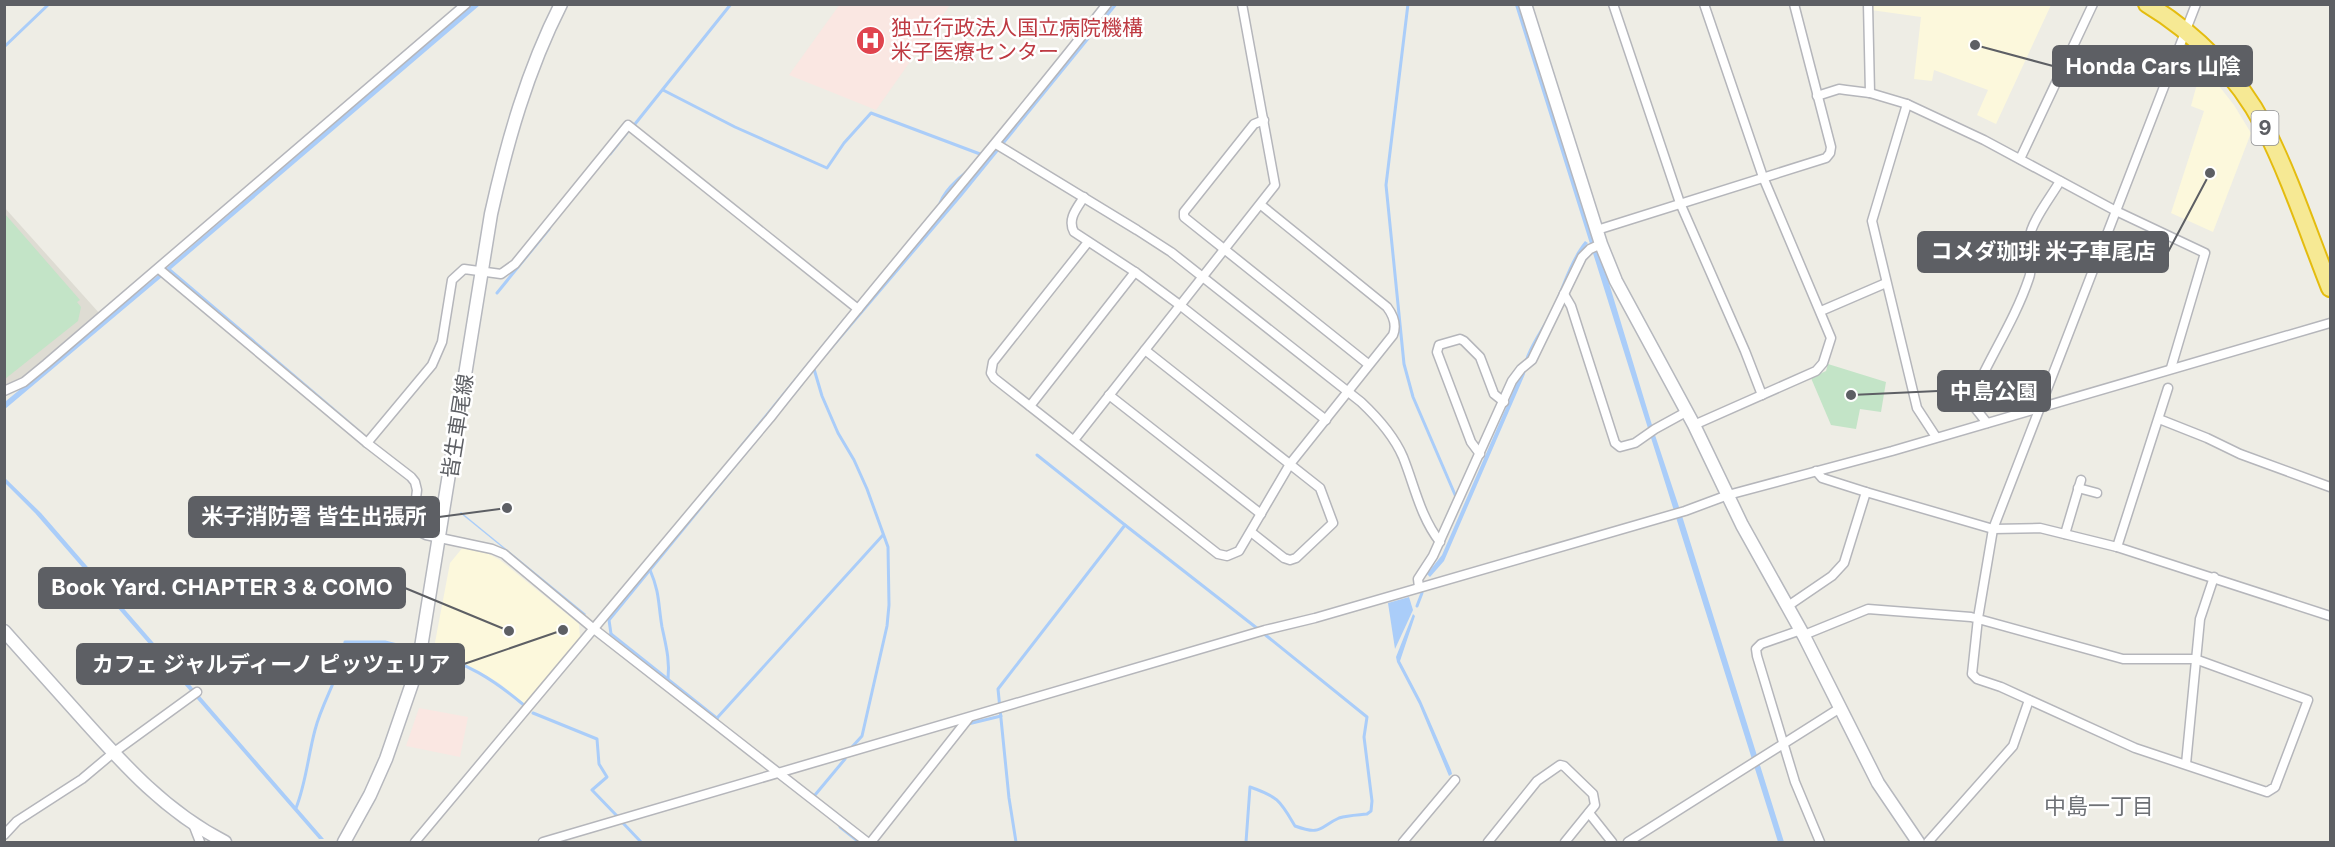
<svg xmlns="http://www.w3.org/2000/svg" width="2335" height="847" font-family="Inter,'Noto Sans JP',sans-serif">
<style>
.commercial{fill:#fcf8dc}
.education{fill:#dedcd3}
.medical{fill:#fae7e2}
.green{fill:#c3e4c7}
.water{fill:#aacdf9}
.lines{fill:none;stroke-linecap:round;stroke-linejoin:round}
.stream{stroke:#aacdf9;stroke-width:3}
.street-casing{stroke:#b5b6bb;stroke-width:11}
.secondary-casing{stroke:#b6b8be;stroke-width:15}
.highway-casing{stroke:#e4bc0f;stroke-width:20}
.street{stroke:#fff;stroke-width:8}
.secondary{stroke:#fff;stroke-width:12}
.highway{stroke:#f6e994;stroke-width:16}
.labels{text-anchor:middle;stroke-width:5;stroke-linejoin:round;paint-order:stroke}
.shield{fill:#fff;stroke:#8e8f92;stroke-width:1.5}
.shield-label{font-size:20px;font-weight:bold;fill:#5d5f64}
.health-label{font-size:21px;fill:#be3a42;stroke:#fff;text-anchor:start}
.street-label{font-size:21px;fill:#5d5f64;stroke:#fff}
.neighbourhood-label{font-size:22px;fill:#6e7176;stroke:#fff}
.leader{fill:none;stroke:#5d5f64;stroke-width:2}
.callout-dot{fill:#5d5f64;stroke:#fff;stroke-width:2}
.callout{fill:#5d5f64;stroke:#5d5f64;stroke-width:2}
.callout-label{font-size:22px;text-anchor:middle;font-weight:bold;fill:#fff}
</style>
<rect width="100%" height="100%" fill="#eeede5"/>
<!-- commercial -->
<g class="commercial">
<polygon points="1871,5 2051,5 1996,124 1977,115 1988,90 1934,70 1932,81 1914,79 1921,17 1871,10"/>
<polygon points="2205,68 2234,105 2251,133 2213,232 2171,213 2204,111 2191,106 2198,80"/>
<polygon points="464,546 483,551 500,560 579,624 580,637 526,705 499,683 479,671 450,657 433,653 450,563"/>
</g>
<!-- education -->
<polygon class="education" points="4,207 100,314 25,376 4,388"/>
<!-- medical -->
<g class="medical">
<polygon points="840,4 950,5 876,110 789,75"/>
<polygon points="419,708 468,717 460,757 406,746"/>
</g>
<!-- green -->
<g class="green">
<polygon points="5,214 80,300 77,302 81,307 78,321 5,379"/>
<polygon points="1828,364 1886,382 1881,412 1860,409 1856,429 1831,425 1811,378 1826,371"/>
</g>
<!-- water -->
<g class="water">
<polygon points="472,5 480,5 171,269 366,435 169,271 5,409 6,401 156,277"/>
<polygon points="1515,5 1519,5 1605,270 1655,435 1683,519 1784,842 1778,842"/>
<path d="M 1585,241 L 1588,243 C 1570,263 1563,290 1551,314 C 1541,334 1529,351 1525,374 L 1444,561 L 1430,577 L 1427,574 L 1442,555 L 1522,371 C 1526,349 1540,332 1550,312 C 1562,289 1568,262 1585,241 Z"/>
<polygon points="4,477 41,513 324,839 319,839 35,513 5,483"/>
<polygon points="461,512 586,614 585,615 460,513"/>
<polygon points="1409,597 1413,610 1395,649 1388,603"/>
<polygon points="1413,614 1415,616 1400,661 1421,701 1451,770 1452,774 1449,776 1419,704 1397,662 1396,657"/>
<polygon points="611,632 719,718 718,720 609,634"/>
</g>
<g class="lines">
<!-- stream -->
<g class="stream">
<polyline points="1408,4 1386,185 1404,364 1413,397 1456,497"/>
<polyline points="4,47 49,4"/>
<polyline points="663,90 735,127 827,168 844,143 871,113 980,154"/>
<polyline points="635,124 731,4"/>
<polyline points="610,154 629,130"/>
<path d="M 939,207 C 942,193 957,179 968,171"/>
<polyline points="497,293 549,229"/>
<polyline points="820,361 961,195 1116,4"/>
<polyline points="814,369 822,396 838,433 854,460 867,489 888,547 889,605 887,626 862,736 852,747"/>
<polyline points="739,449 845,319"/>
<polyline points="1125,525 1258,629"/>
<path d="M 650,570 C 660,593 658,604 662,627 C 666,646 670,660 668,680"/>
<polyline points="1417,606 1422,593"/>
<polyline points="611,634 609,620 801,385"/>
<path d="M 425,652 C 466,662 493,679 525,706"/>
<polyline points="533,713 597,739 599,764 607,777 592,790 618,817"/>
<polyline points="717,718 883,535"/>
<polyline points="968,724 1001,716"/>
<polyline points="815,795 845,759"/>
<path d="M 296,808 C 306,783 308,756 315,730 C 323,699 341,676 345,642 L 385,642 L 418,650"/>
<polyline points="622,822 641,842"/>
<polyline points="840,827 859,842"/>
<polyline points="1016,842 1009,798 998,689 1125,525 1037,455"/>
<path d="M 1246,842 L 1250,787 C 1279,797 1280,801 1295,826 C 1322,836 1319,827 1339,818 C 1348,815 1358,815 1367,814 L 1371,811 L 1372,801 L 1364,737 L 1367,717 L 1263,633"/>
</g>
<defs>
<g id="street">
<polyline points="1613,4 1680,203 1745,351 1762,395"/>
<polyline points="1868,4 1870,93"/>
<polyline points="1817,96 1839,89 1846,90 1870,93 1907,104 1984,140 2116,211 2205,253 2171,368"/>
<polyline points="1907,104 1872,221 1917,408 1936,437"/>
<polyline points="1264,120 1254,124 1184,212 1184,217 1368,364"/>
<path d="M 996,144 L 1137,230 L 1171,252 L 1361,402 C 1378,418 1394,436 1403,457 C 1415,487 1420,516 1440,542"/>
<polyline points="2020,159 2093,4"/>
<path d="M 1084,197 C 1077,208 1067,219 1074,232 L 1135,272 L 1181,306 L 1326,420"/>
<polyline points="1597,230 1826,158 1830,153 1831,147 1794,4"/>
<path d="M 1088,242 L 993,362 L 991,373 L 994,378 L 1218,554 L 1227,556 L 1239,551 L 1290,464 L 1393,335 C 1397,325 1393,315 1387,307 L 1261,205"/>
<polyline points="159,269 367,443 411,477 415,482 417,490 413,524 418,531 426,535 492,549 504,554 594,629 867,842"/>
<polyline points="1564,294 1571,306 1615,443 1620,447 1635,443 1655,429 1686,412"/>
<polyline points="1821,311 1886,283"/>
<polyline points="1145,350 1320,488 1333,523 1296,558 1290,560 1284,558 1251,532"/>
<polyline points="4,391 24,382 46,364 466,4"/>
<polyline points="1109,395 1261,514"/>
<polyline points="1030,406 1135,272"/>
<polyline points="2159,419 2207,438 2240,454 2330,487"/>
<path d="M 1987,423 L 1972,404 L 1972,398 C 1989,358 2015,320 2029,278 C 2033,268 2030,249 2030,237 C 2030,223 2053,194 2060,181"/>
<polyline points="1694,425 1816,371 1823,363 1831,338 1763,177 1704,4"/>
<polyline points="1074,440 1275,185 1242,4"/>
<polyline points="367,443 432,365 442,342 452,280 464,269 501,274 515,264 628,125 858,309"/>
<polyline points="1480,454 1471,442 1437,352 1439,345 1460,339 1464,341 1480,357 1494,394 1504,402"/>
<polyline points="1816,471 1822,478 1866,492 1993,529 2040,528 2117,547 2330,616"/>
<polyline points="2078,488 2097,493"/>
<polyline points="2065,534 2081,480"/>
<polyline points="2117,547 2168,388"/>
<polyline points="1419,587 1418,579 1433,556 1512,381 1521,369 1532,360 1582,257 1590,249 1601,244"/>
<polyline points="1788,606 1832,576 1844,563 1866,492"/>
<polyline points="1801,630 1761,644 1756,649 1757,656 1795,782 1820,842"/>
<polyline points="1804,635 1868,609 1971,617 2123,659 2195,659 2308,700 2275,787 2267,792 2135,748 2001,687 1977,679 1972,674 1978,618 1993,529 2196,4"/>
<polyline points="2186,764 2200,619 2214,577"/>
<polyline points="1589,813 1612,842"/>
<polyline points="193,824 200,842"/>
<polyline points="4,835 17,821 82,779 113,753 197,692"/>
<path d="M 415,842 L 770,418 C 880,278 998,144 1107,4"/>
<polyline points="543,842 1265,630 1315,618 1685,511 1728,495 1892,451 2330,323"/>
<polyline points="871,842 968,719"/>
<polyline points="1403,842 1455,780"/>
<polyline points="1488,842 1537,781 1560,765 1564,766 1593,794 1595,805 1565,842"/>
<polyline points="1628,842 1840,708"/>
<polyline points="1928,842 2013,746 2029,700"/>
</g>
<g id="secondary">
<polyline points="1525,4 1601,244 1616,281 1694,425 1742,525 1804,636 1878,783 1918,842"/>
<path d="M 4,631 C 30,660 55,688 81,717 C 124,765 166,812 225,842"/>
<path d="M 344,842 L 370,795 L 386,759 L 418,666 L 491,214 C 507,142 527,71 561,4"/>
</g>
<path id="highway" d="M 2147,4 C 2195,33 2238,76 2264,126 C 2290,177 2309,235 2330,288"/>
</defs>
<!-- street casing -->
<use href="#street" class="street-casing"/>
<!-- secondary casing -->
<use href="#secondary" class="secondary-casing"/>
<!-- highway casing -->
<use href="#highway" class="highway-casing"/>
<!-- street -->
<use href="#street" class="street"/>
<!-- secondary -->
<use href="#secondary" class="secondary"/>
<!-- highway -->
<use href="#highway" class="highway"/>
</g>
<!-- icons -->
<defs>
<symbol id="hospital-disc" viewBox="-11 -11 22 22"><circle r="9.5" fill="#e0444e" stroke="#fff"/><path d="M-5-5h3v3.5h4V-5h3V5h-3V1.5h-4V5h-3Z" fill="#fff"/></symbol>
</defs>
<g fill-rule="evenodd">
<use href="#hospital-disc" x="854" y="24" width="33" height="33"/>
</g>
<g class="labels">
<!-- shield labels -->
<rect class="shield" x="2251.5" y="111" width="27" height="34" rx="4.5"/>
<g class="shield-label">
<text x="2265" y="135">9</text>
</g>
<!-- health labels -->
<g class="health-label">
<text x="891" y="35">独立行政法人国立病院機構<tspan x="891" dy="24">米子医療センター</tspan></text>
</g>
<!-- street labels -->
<g class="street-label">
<text transform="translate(458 426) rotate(-81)" y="7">皆生車尾線</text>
</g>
<!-- neighbourhood labels -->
<g class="neighbourhood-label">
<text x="2099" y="814">中島一丁目</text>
</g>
</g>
<!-- callouts -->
<path class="leader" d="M1975 45L2053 66M2210 173L2168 252M1851 395L1938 391M507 508L439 517M509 631L405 588M563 630L464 664"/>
<g class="callout-dot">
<circle cx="1975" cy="45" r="6"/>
<circle cx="2210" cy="173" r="6"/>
<circle cx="1851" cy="395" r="6"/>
<circle cx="507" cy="508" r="6"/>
<circle cx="509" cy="631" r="6"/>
<circle cx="563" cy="630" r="6"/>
</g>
<g class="callout">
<rect x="2053" y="46" width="199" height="40" rx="6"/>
<rect x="1918" y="232" width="250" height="40" rx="6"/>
<rect x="1938" y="371" width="112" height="40" rx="6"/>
<rect x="189" y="497" width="250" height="40" rx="6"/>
<rect x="39" y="568" width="366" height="40" rx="6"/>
<rect x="77" y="644" width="387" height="40" rx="6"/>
</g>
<g class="callout-label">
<text x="2153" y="74">Honda Cars 山陰</text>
<text x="2043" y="259">コメダ珈琲 米子車尾店</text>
<text x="1994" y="399">中島公園</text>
<text x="314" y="524">米子消防署 皆生出張所</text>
<text x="222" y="595">Book Yard. CHAPTER 3 &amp; COMO</text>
<text x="271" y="672">カフェ ジャルディーノ ピッツェリア</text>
</g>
<!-- border -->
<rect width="2335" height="847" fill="none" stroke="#5d5f64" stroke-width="12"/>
</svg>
